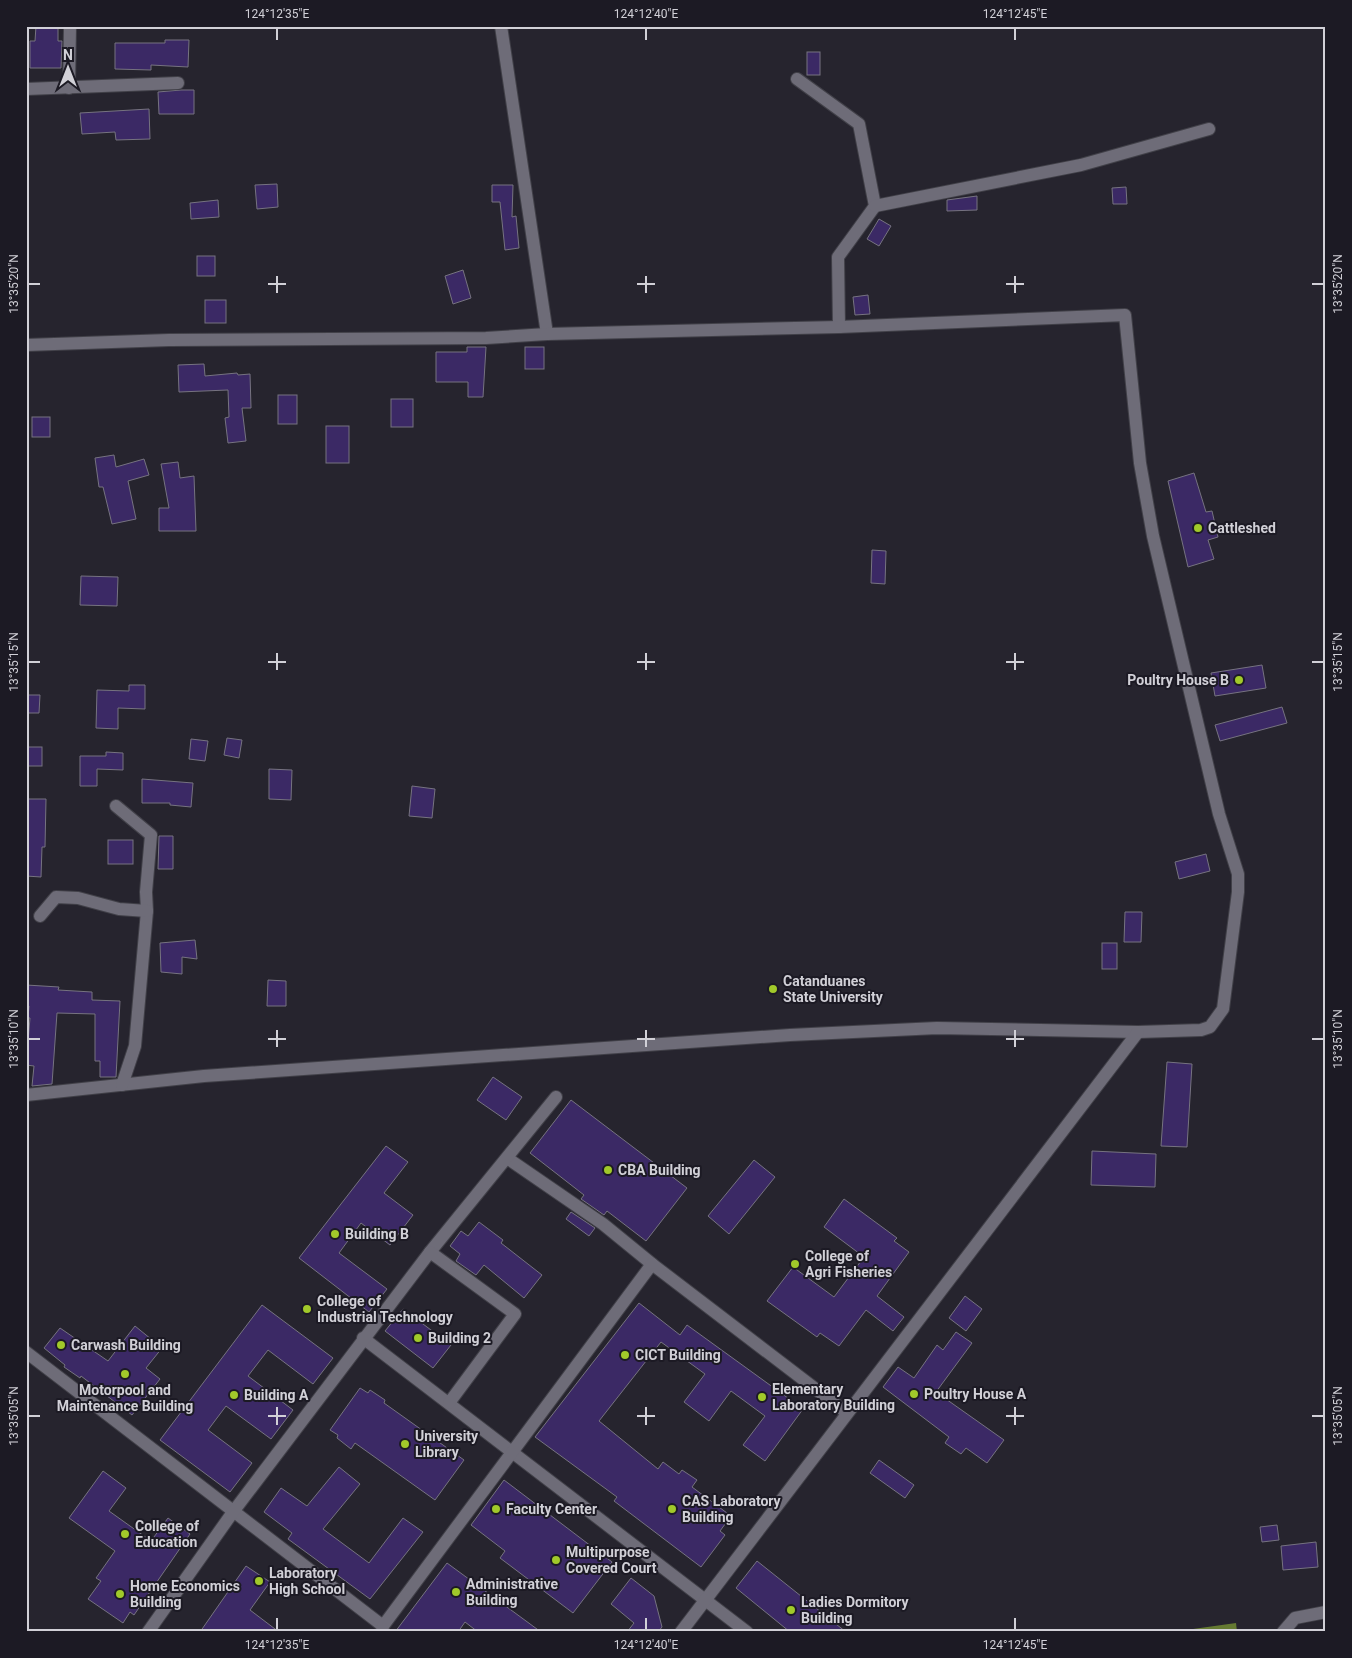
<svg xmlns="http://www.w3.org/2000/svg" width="1352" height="1658" font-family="Roboto,sans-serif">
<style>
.water{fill:#657a32}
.building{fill:#3b2965;stroke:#767380}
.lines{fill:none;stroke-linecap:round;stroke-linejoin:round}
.minor-casing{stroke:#414048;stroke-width:14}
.minor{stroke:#6e6c78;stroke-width:12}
.ticks{fill:none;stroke:#d1d0d7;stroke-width:2}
.poi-dot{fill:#a1c92a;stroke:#1c1a24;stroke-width:2}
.labels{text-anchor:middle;stroke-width:4;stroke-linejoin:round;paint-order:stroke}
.poi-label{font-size:14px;font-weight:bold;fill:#d1d0d7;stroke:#1c1a24;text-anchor:start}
.neatline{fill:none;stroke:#d1d0d7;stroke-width:2}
.ticks-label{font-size:12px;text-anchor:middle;fill:#d1d0d7}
</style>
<rect width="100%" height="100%" fill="#26242e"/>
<!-- water -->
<polygon class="water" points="1236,1623 1237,1632 1193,1632 1193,1629"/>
<!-- building -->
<g class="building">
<polygon points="36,26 58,26 58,41 62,41 61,68 30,68 30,41 35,41"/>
<polygon points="165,40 189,40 188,67 151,65 151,70 115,69 115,43 165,43"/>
<rect x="807" y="52" width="13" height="23"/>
<polygon points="181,90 194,90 194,114 159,114 158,92"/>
<polygon points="149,109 150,139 116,140 115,132 82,134 80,113"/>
<polygon points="277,184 278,207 257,209 255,185"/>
<polygon points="492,185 513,185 512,217 516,216 519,248 505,250 500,202 492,202"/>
<polygon points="1126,187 1127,204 1113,204 1112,188"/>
<polygon points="977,196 977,210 947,211 947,200"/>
<polygon points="218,200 219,217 191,219 190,203"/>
<polygon points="879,219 891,226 879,246 867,239"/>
<rect x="197" y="256" width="18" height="20"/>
<polygon points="463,270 471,298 453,304 445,276"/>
<polygon points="868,295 870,314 855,315 853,297"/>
<rect x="205" y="300" width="21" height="23"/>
<polygon points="467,347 486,347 483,397 468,397 468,382 436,382 436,352 467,352"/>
<rect x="525" y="347" width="19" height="22"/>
<polygon points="204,364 205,376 237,373 238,375 250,374 251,408 242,408 246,441 228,443 225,418 229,417 228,390 179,392 178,365"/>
<rect x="278" y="395" width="19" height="29"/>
<rect x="391" y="399" width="22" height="28"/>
<rect x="32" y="417" width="18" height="20"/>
<rect x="326" y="426" width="23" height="37"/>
<polygon points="114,455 116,467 144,459 149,475 128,481 136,519 112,524 103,487 99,487 95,458"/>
<polygon points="178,462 180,478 194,476 196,531 159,531 159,508 169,508 161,464"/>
<polygon points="1194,473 1206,512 1212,511 1218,537 1208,540 1214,559 1188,567 1168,481"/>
<polygon points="872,550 886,551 885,584 871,583"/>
<polygon points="81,576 118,577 117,606 80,605"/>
<polygon points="1262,665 1266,688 1215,696 1211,673"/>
<polygon points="129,685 145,685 145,709 118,708 118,729 96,728 97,690 129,691"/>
<polygon points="26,695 40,695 39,713 26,713"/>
<polygon points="1282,707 1287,723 1220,741 1215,725"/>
<polygon points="227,738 242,740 239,758 224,755"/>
<polygon points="191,739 208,741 205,761 189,759"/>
<rect x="28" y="747" width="14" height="19"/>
<polygon points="106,752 123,753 123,770 97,769 97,786 80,786 80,756 106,756"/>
<polygon points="269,769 292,770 291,800 269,799"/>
<polygon points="142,779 193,783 191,807 170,805 170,803 142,803"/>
<polygon points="412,786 435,789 432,818 409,816"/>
<polygon points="26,799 46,799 45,847 42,847 41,877 26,876"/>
<polygon points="159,836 173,836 173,869 158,869"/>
<rect x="108" y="840" width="25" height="24"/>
<polygon points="1206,854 1210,871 1179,879 1175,862"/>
<polygon points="1125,912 1142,912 1141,942 1124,942"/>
<polygon points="195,940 197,959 182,957 182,974 161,972 160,943"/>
<rect x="1102" y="943" width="15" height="26"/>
<polygon points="268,980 286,981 286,1006 267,1006"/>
<polygon points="26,985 59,987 58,990 92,992 92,1000 120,1001 116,1077 100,1077 100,1061 95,1061 95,1014 57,1013 52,1084 32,1086 34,1066 26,1065 30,1018 28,1018 29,1006 26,1006"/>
<polygon points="1167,1062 1192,1064 1187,1147 1161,1146"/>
<polygon points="493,1077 522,1097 506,1120 477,1100"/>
<polygon points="571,1100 687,1188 646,1241 607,1211 604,1215 581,1199 584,1195 530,1153"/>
<polygon points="386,1146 408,1162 384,1193 413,1215 390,1245 361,1223 339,1253 387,1289 369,1312 299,1258"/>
<polygon points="1092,1151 1156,1154 1155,1187 1091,1185"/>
<polygon points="754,1160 775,1177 729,1234 708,1216"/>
<polygon points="844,1199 897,1238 894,1241 909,1252 877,1296 904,1317 893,1331 866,1310 839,1346 820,1333 817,1337 767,1301 793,1267 834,1297 864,1257 824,1227"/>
<polygon points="571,1212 595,1228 589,1236 566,1219"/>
<polygon points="479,1222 503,1240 501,1243 542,1275 524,1298 484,1265 476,1275 456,1261 460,1254 450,1246 461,1231 468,1236"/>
<polygon points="965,1296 982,1309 966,1331 949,1318"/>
<polygon points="639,1303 680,1335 687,1325 803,1409 765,1461 743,1445 765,1416 731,1391 709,1421 684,1402 705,1374 661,1342 599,1421 658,1469 663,1462 679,1474 682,1470 697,1480 692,1487 731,1516 720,1531 725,1535 701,1567 614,1501 617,1497 535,1437"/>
<polygon points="262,1305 333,1358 313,1384 268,1350 248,1376 293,1410 271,1439 226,1406 208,1430 252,1463 230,1492 160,1440"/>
<polygon points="403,1309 451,1345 433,1368 385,1331"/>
<polygon points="135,1326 162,1348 146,1368 160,1379 132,1415 81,1376 80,1378 64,1367 65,1365 44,1348 60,1328 108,1361"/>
<polygon points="956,1332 972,1343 936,1392 1004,1440 987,1463 966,1448 961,1454 945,1443 949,1437 883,1387 898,1367 914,1378 937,1345 943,1350"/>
<polygon points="360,1388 368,1393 370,1390 385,1400 384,1403 464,1460 435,1500 355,1443 351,1449 337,1438 338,1435 330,1430"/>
<polygon points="879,1460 914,1485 905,1498 870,1473"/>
<polygon points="339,1467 360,1484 323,1529 369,1563 403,1518 423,1532 370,1599 288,1539 292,1533 264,1512 281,1488 307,1506"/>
<polygon points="103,1471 126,1488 109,1511 151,1541 168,1518 190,1534 134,1615 130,1612 123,1623 88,1599 101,1581 96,1578 115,1551 69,1518"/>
<polygon points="504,1480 612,1562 573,1613 500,1558 505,1551 471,1525"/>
<polygon points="1277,1525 1279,1540 1262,1542 1260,1527"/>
<polygon points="1316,1542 1318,1567 1283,1570 1281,1546"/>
<polygon points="757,1561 846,1632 790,1632 736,1588"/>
<polygon points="447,1563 541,1632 478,1632 465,1622 458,1632 395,1632"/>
<polygon points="246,1566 270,1582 250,1610 279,1632 200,1632"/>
<polygon points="631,1578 654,1596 662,1627 658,1632 627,1632 634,1623 611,1604"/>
</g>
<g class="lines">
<defs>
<g id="minor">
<polyline points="501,26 547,334"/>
<polyline points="797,79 859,124 875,206 838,257 839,327"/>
<polyline points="69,88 70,26"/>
<polyline points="26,89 178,83"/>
<polyline points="875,206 1081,165 1209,129"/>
<polyline points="26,345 169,340 486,338 547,334 839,327 1125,315 1140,463 1153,536 1219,814 1238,874 1238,892 1223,1009 1210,1027 1201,1030 1138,1032 937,1028 790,1035 204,1076 26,1095"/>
<polyline points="116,806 151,835 146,892 147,911 135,1046 122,1085"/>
<polyline points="40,916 56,897 78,898 119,909 147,911"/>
<polyline points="507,1158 603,1224 652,1264"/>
<polyline points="430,1252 556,1097"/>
<polyline points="363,1338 747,1632"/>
<polyline points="26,1352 383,1626"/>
<polyline points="148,1632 233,1512 430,1252 515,1314 449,1403"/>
<polyline points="382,1632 383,1626 652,1264 847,1413"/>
<polyline points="681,1632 1138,1032"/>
<polyline points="1283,1632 1295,1618 1326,1612"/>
</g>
</defs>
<!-- minor casing -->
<use href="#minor" class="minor-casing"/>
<!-- minor -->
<use href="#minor" class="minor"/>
</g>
<!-- ticks -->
<path class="ticks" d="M 277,28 L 277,40M 646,28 L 646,40M 1015,28 L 1015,40M 277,276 L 277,293M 646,276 L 646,293M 1015,276 L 1015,293M 28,284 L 40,284M 268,284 L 286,284M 637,284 L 655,284M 1006,284 L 1024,284M 1312,284 L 1324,284M 277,653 L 277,670M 646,653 L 646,670M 1015,653 L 1015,670M 28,662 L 40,662M 268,662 L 286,662M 637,662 L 655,662M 1006,662 L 1024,662M 1312,662 L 1324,662M 277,1030 L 277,1047M 646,1030 L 646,1047M 1015,1030 L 1015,1047M 28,1039 L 40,1039M 268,1039 L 286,1039M 637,1039 L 655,1039M 1006,1039 L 1024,1039M 1312,1039 L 1324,1039M 277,1407 L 277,1425M 646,1407 L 646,1425M 1015,1407 L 1015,1425M 28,1416 L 40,1416M 268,1416 L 286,1416M 637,1416 L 655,1416M 1006,1416 L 1024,1416M 1312,1416 L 1324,1416M 277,1618 L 277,1630M 646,1618 L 646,1630M 1015,1618 L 1015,1630"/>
<!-- markers -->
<g class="poi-dot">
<circle cx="1198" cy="528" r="5"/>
<circle cx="1239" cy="680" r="5"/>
<circle cx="773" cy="989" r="5"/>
<circle cx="608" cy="1170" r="5"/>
<circle cx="335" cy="1234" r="5"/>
<circle cx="795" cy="1264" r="5"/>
<circle cx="307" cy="1309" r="5"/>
<circle cx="418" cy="1338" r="5"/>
<circle cx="61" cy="1345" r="5"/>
<circle cx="625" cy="1355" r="5"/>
<circle cx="125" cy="1374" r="5"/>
<circle cx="914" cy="1394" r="5"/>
<circle cx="234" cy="1395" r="5"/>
<circle cx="762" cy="1397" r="5"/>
<circle cx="405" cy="1444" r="5"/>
<circle cx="496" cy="1509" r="5"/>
<circle cx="672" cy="1509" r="5"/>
<circle cx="125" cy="1534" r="5"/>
<circle cx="556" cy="1560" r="5"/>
<circle cx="259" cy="1581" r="5"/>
<circle cx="456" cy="1592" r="5"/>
<circle cx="120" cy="1594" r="5"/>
<circle cx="791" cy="1610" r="5"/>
</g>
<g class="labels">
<!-- poi labels -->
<g class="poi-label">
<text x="1208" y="533">Cattleshed</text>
<text x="1229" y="685" text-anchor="end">Poultry House B</text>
<text x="783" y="986">Catanduanes<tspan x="783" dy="16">State University</tspan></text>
<text x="618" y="1175">CBA Building</text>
<text x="345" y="1239">Building B</text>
<text x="805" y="1261">College of<tspan x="805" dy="16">Agri Fisheries</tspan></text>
<text x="317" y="1306">College of<tspan x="317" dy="16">Industrial Technology</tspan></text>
<text x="428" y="1343">Building 2</text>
<text x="71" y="1350">Carwash Building</text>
<text x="635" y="1360">CICT Building</text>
<text x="772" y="1394">Elementary<tspan x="772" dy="16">Laboratory Building</tspan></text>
<text x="125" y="1395" text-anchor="middle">Motorpool and<tspan x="125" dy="16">Maintenance Building</tspan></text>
<text x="924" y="1399">Poultry House A</text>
<text x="244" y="1400">Building A</text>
<text x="415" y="1441">University<tspan x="415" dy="16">Library</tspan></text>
<text x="682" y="1506">CAS Laboratory<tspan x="682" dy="16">Building</tspan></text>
<text x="506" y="1514">Faculty Center</text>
<text x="135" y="1531">College of<tspan x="135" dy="16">Education</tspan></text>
<text x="566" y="1557">Multipurpose<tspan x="566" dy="16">Covered Court</tspan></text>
<text x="269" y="1578">Laboratory<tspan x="269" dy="16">High School</tspan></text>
<text x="466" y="1589">Administrative<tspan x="466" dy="16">Building</tspan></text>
<text x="130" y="1591">Home Economics<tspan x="130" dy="16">Building</tspan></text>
<text x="801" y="1607">Ladies Dormitory<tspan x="801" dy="16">Building</tspan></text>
</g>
</g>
<!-- border -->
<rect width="1352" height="1658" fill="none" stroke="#1c1a24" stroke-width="55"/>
<!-- north arrow -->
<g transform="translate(68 68)" stroke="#1c1a24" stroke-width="4" paint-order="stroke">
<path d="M0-4L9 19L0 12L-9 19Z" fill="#d1d0d7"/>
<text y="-8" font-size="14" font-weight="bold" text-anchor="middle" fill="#d1d0d7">N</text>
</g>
<rect x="28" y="28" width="1296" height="1602" class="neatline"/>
<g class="ticks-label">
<text x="277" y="18">124°12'35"E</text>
<text x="646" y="18">124°12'40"E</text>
<text x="1015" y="18">124°12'45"E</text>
<text transform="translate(14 284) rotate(-90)" y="4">13°35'20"N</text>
<text transform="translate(1338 284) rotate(-90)" y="4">13°35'20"N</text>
<text transform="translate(14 662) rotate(-90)" y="4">13°35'15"N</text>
<text transform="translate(1338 662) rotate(-90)" y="4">13°35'15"N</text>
<text transform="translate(14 1039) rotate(-90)" y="4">13°35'10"N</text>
<text transform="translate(1338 1039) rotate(-90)" y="4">13°35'10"N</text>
<text transform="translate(14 1416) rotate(-90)" y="4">13°35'05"N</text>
<text transform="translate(1338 1416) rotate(-90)" y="4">13°35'05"N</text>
<text x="277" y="1649">124°12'35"E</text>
<text x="646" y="1649">124°12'40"E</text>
<text x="1015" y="1649">124°12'45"E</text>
</g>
</svg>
